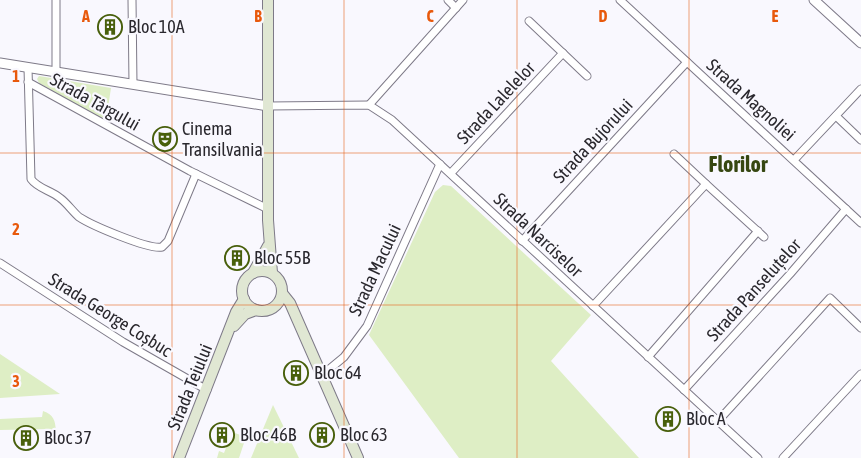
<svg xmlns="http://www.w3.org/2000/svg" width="861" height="458" font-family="'Asap Condensed',sans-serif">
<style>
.green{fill:#deeec5}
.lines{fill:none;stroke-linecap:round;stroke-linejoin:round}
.minor-casing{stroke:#7e7a88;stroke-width:9}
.tertiary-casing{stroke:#7e7a88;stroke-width:11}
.secondary-casing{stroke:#7e7a88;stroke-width:12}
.minor{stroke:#fff;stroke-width:7}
.tertiary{stroke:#fff;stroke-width:9}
.secondary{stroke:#e0e7d3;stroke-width:10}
.grid{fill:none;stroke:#e8590c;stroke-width:1;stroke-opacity:0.55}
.labels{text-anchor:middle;stroke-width:4.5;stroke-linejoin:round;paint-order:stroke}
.poi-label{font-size:18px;fill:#2a282e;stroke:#f9f8fe;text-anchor:start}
.street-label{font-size:18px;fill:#2a282e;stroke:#f9f8fe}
.district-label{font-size:22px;font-weight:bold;fill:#364711;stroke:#f9f8fe}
.grid-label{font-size:16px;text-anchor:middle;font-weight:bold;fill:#e8590c;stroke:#f9f8fe;stroke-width:4.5;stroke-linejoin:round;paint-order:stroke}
</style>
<rect width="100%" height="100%" fill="#f9f8fe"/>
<!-- green -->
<g class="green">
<polygon points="39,76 111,88 106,121 39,83 37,79"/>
<polygon points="443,185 451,186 591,315 551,361 639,458 459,458 369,335 435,192"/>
<polygon points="0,354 60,394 0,398"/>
<polygon points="273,405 299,458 251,458"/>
<path d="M 43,411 C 54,415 55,420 56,431 L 51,431 L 50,429 L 0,430 L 0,419 L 42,417 Z"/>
<polygon points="232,432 246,437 239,458 217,458 219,451 224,453"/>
</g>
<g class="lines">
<defs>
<g id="minor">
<polyline points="56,0 56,71"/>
<polyline points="132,0 133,84"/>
<polyline points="448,0 456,8"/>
<polyline points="620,0 861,223"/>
<polyline points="529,21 587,76"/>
<path d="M 28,68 L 31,179 C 38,189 51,190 60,198 C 67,203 72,211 79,217 C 91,225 149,250 162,247 L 168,241 L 196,174"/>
<polyline points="28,82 190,171 268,209"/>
<polyline points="369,105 463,0"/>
<polyline points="268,106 369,105 392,120 758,458"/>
<polyline points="836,116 861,140"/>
<polyline points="794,160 861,89"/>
<polyline points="451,173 563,53"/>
<polyline points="706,184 764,237"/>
<polyline points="522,241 687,62"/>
<polyline points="0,263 123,342 207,390"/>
<polyline points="593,306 706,184 674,154"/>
<polyline points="648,357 758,231"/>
<polyline points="321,376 344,357 367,326 440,164"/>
<polyline points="684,390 790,274 846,209"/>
<polyline points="718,421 830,298 861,328"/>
<polyline points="783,458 861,374"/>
</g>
<g id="tertiary">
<polyline points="814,0 861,43"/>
<polyline points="0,63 268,106"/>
</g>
<g id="secondary">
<polyline points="268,0 268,220 272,273"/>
<circle cx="262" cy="291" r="20"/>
<polyline points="253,273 268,246"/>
<polyline points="282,293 290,303 358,458"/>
<polyline points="234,326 245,314 256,310"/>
<polyline points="179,458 236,312 244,299"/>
</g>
</defs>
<!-- minor casing -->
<use href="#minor" class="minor-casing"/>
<!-- tertiary casing -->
<use href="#tertiary" class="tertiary-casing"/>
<!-- secondary casing -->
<use href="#secondary" class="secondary-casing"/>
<!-- minor -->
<use href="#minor" class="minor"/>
<!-- tertiary -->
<use href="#tertiary" class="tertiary"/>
<!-- secondary -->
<use href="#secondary" class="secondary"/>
</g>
<!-- grid -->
<path class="grid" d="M 172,0 L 172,458M 344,0 L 344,458M 517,0 L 517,458M 689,0 L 689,458M 0,153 L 861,153M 0,305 L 861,305"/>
<!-- icons -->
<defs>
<symbol id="building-ring" viewBox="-11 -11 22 22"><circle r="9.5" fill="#f9f8fe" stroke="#485f0b" stroke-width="1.5"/><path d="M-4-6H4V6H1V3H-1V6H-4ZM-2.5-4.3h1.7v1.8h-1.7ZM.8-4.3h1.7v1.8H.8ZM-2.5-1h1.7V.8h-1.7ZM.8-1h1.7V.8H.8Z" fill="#485f0b"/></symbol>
<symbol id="theatre-ring" viewBox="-11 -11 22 22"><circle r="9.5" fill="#f9f8fe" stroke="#485f0b" stroke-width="1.5"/><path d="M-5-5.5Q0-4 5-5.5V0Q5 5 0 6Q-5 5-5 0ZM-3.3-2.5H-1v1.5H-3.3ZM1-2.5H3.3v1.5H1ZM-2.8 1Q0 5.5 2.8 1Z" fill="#485f0b"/></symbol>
</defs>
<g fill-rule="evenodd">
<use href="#building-ring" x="96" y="13" width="28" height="28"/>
<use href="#theatre-ring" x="151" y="125" width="28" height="28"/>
<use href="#building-ring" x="223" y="244" width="28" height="28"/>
<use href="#building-ring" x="282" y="359" width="28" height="28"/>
<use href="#building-ring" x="654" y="405" width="28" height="28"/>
<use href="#building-ring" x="208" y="421" width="28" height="28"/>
<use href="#building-ring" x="308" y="421" width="28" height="28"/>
<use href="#building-ring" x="12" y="424" width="28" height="28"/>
</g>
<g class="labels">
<!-- poi labels -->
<g class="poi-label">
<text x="128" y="33">Bloc 10A</text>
<text x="182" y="135">Cinema<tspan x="182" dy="21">Transilvania</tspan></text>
<text x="254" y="264">Bloc 55B</text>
<text x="314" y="379">Bloc 64</text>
<text x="686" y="425">Bloc A</text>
<text x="240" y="441">Bloc 46B</text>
<text x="340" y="441">Bloc 63</text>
<text x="44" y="444">Bloc 37</text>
</g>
<!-- street labels -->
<g class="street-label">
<text transform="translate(751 100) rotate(42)" y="6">Strada Magnoliei</text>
<text transform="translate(95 102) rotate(29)" y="6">Strada Târgului</text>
<text transform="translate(496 103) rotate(-47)" y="6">Strada Lalelelor</text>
<text transform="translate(593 141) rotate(-47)" y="6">Strada Bujorului</text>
<text transform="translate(538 235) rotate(43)" y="6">Strada Narciselor</text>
<text transform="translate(375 270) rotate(-65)" y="6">Strada Macului</text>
<text transform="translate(754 290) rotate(-48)" y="6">Strada Panseluțelor</text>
<text transform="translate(110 315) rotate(32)" y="6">Strada George Coșbuc</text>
<text transform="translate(190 387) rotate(-68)" y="6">Strada Teiului</text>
</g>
<!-- district labels -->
<g class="district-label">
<text x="738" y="172">Florilor</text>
</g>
</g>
<g class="grid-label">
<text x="86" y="22">A</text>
<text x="258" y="22">B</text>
<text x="430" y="22">C</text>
<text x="603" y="22">D</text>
<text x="775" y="22">E</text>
<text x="16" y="82">1</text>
<text x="16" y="235">2</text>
<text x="16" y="387">3</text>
</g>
</svg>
